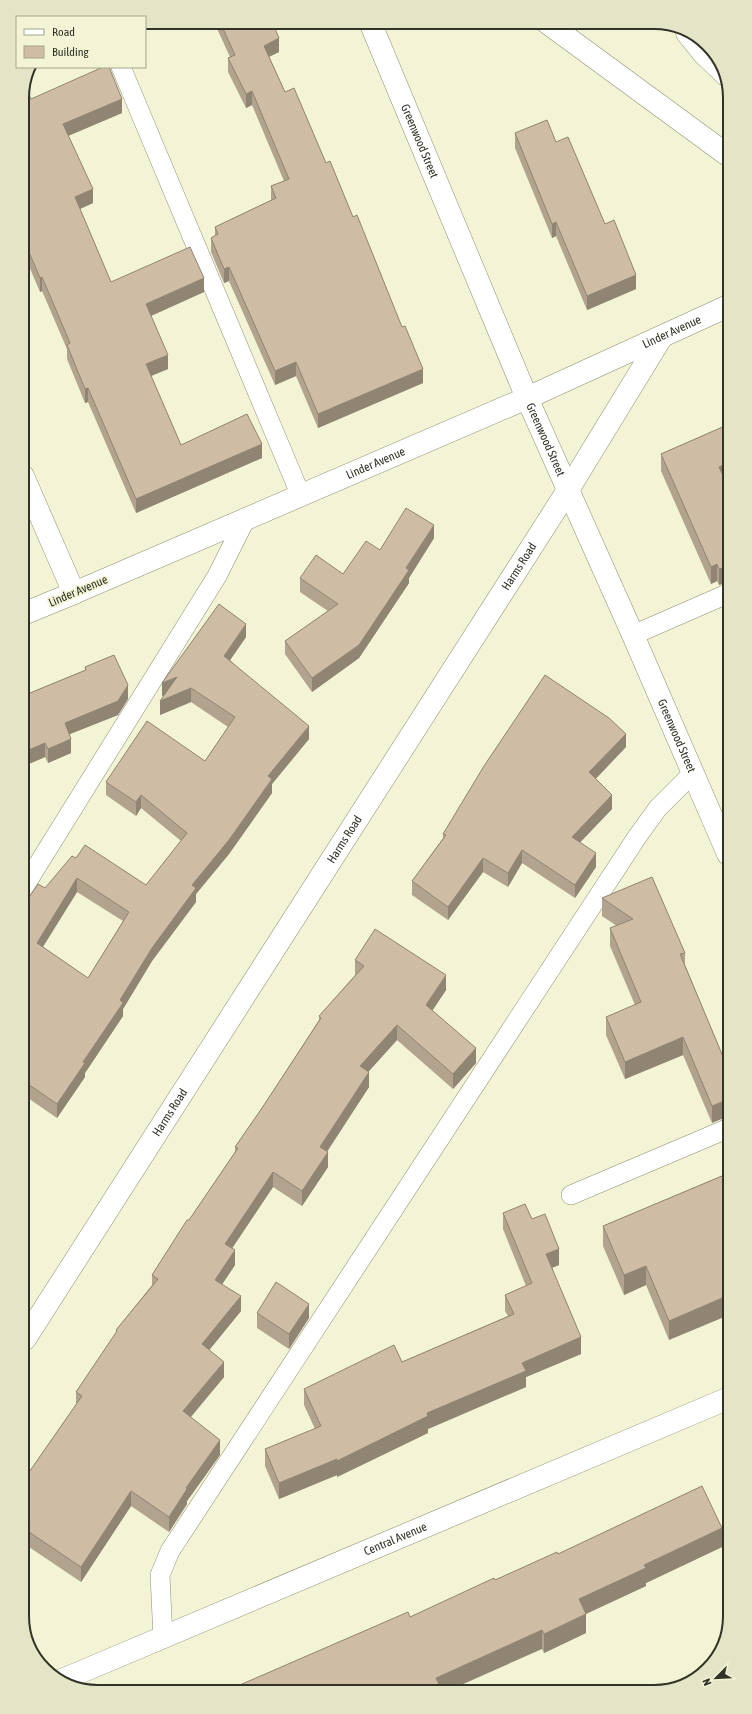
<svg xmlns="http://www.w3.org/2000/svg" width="752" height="1714" font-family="'Asap Condensed',sans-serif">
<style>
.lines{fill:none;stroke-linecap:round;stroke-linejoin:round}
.service-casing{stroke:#8f8f73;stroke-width:20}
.minor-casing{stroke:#8f8f73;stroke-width:23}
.tertiary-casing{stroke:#8f8f73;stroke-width:23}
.secondary-casing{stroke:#8f8f73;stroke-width:23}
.motorway-casing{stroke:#8f8f73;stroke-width:23}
.service{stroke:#fff;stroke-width:19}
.minor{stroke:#fff;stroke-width:22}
.tertiary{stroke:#fff;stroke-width:22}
.secondary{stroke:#fff;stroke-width:22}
.motorway{stroke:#fff;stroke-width:22}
.wall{fill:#b1a38d;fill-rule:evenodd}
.shaded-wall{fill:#908473}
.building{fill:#cebda4;stroke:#908473;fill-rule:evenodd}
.labels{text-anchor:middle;stroke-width:3.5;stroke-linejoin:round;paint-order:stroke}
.street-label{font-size:12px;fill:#323226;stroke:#f3f3d5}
.rim{fill:none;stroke:#323226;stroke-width:2}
</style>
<rect width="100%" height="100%" fill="#f3f3d5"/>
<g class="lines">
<defs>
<g id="service">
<polyline points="121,67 301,496"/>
<polyline points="633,635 727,594"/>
<polyline points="24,887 217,576 245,520"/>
<polyline points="571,1195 729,1128"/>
<polyline points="163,1638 160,1575 170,1551 637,837 658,808 693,773"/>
</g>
<g id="minor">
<path id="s1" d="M 370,22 L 527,398 L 633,635 L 728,854"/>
<polyline points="23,614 74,593"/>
<path id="s2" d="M 25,1339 L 568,490 L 661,338"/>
</g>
<g id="tertiary">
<path id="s3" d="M 23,476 L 74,593 L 527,398 L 726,307"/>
</g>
<g id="secondary">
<path id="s4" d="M 62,1680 L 729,1398"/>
</g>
<g id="motorway">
<polyline points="546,22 726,154"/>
<polyline points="687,33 704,54 726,75"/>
</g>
</defs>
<!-- service casing -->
<use href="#service" class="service-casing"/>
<!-- minor casing -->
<use href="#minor" class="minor-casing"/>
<!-- tertiary casing -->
<use href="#tertiary" class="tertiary-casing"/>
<!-- secondary casing -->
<use href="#secondary" class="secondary-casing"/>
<!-- motorway casing -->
<use href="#motorway" class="motorway-casing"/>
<!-- service -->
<use href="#service" class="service"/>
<!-- minor -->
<use href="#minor" class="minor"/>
<!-- tertiary -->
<use href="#tertiary" class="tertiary"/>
<!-- secondary -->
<use href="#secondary" class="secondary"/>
<!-- motorway -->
<use href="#motorway" class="motorway"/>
</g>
<!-- wall -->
<g class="wall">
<polygon points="214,22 272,22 279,52 269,57 285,92 326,163 423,383 318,428 296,376 275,385 229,281 224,283 211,252 211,238 215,236 215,227 271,200 271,186 284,181 252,105 246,108 228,72 228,58 230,57"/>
<polygon points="22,94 31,99 122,113 68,136 93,203 80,209 111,282 204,292 151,316 168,369 151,376 181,445 262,458 136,513 88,402 85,403 67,359 67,349 42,291 40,292 23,252"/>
<polygon points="515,133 556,142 605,224 636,289 587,310 556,236 552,238 515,148"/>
<polygon points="727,425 727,480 726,481 719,585 717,581 711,584 661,471 661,454"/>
<polygon points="434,538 409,578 409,583 359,658 312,692 285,654 285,641 328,611 300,592 300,578 343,574 380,550"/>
<path d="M 246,637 L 230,660 L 309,739 L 272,784 L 272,793 L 229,854 L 196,894 L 196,902 L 152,961 L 123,1009 L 123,1016 L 85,1073 L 85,1077 L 57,1118 L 25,1096 L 24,905 L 45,888 L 76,858 L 146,885 L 181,841 L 141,808 L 136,816 L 106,795 L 106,782 L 205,761 L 228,727 L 191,702 L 160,715 L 164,696 L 162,696 ZM 77,892 L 123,921 L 88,978 L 43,947 Z"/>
<polygon points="727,653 728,682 723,672 723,655"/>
<polygon points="85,667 128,699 118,715 70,734 71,753 48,763 45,757 24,766 24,699 25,699 25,695 85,670"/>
<polygon points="626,747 595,779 612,809 580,842 596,867 575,898 522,863 508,887 483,872 448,920 412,895 412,881 443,838 443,834"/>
<polygon points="602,898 685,953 685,965 724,1059 712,1123 683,1055 625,1079 606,1035 606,1017 635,1005 610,946 610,928 617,926 602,916"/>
<polygon points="355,960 446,990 432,1011 476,1063 453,1089 397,1040 369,1071 369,1087 327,1152 328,1167 302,1206 273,1187 232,1248 235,1265 222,1284 241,1311 209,1350 224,1377 191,1417 220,1455 187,1501 187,1504 169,1532 131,1506 81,1582 26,1545 26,1475 27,1475 76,1405 76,1392 116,1334 116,1330 152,1285 152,1275 235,1152 235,1147 262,1108 319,1020 319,1016 355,975"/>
<polygon points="729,1173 669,1340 646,1285 624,1295 603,1246 603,1226"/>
<polygon points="503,1213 532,1219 559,1265 552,1268 581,1354 526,1377 526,1387 428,1429 428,1433 337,1477 337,1475 279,1499 265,1466 265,1449 315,1429 304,1405 304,1389 402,1362 508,1316 505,1311 505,1295 526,1286 503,1229"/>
<polygon points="257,1313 309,1318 289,1349 257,1328"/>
<polygon points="722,1547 646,1583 646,1586 586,1614 586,1633 544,1653 542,1649 410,1617 495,1580 558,1554"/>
</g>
<!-- shaded-wall -->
<g class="shaded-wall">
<polygon points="279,38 279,52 264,59 264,46"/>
<polygon points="252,91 252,105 246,108 246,94"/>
<polygon points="122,99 122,113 63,138 63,124"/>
<polygon points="93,189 93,203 75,211 75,197"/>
<polygon points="556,222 556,236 552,238 552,224"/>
<polygon points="229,267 229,281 224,283 224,269"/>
<polygon points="636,275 636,289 587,310 587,296"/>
<polygon points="42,277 42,291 40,292 40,278"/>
<polygon points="204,278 204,292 146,318 146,304"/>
<polygon points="168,355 168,369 146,378 146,364"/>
<polygon points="296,362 296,376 275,385 275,371"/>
<polygon points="423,369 423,383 318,428 318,414"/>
<polygon points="88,388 88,402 85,403 85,389"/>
<polygon points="262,444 262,458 136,513 136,499"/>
<polygon points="727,463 727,480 719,483 719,467"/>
<polygon points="434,525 434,538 409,578 409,583 359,658 312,692 312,678 406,568"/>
<polygon points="717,564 717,581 711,584 711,567"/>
<polygon points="727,567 727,583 719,585 719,569"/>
<polygon points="246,624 246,637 224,669 224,656"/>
<polygon points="177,677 177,690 162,696 162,683"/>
<polygon points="128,685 128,699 118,715 65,736 65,723"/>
<polygon points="191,688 191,702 160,715 160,701"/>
<polygon points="309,726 309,739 272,784 272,793 229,854 196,894 196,902 152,961 123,1009 123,1016 85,1073 85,1077 57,1118 57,1104 152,948 192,885 268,776"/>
<polygon points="626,734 626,747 589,786 589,772"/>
<polygon points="71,739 71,753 48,763 48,749"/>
<polygon points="45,743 45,757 24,766 24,752"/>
<polygon points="141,795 141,808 136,816 136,802"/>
<polygon points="612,795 612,809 572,851 572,837"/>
<polygon points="522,850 522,863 508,887 508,873"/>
<polygon points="596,853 596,867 575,898 575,885"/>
<polygon points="483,858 483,872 448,920 448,907"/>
<polygon points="77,878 77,892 37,956 37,943"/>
<polygon points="446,975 446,990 426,1020 426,1005"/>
<polygon points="397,1025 397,1040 360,1081 360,1066"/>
<polygon points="683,1037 683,1055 625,1079 625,1062"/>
<polygon points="476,1048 476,1063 453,1089 453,1074"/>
<polygon points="369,1072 369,1087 320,1162 320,1147"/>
<polygon points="729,1099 729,1116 712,1123 712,1106"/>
<polygon points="328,1152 328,1167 302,1206 302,1191"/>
<polygon points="273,1172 273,1187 225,1259 225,1244"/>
<polygon points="559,1249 559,1265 546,1270 546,1254"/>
<polygon points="235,1250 235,1265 215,1295 215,1280"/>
<polygon points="646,1266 646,1285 624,1295 624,1275"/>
<polygon points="729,1295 729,1315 669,1340 669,1321"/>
<polygon points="241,1296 241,1311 202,1359 202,1344"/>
<polygon points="309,1304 309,1318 289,1349 289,1334"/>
<polygon points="581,1337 581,1354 526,1377 526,1387 428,1429 428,1433 337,1477 337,1461 522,1363"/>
<polygon points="224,1362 224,1377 183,1426 183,1411"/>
<polygon points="220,1440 220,1455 187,1501 187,1504 169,1532 169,1517 186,1488"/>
<polygon points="337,1459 337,1475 279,1499 279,1483"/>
<polygon points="131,1491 131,1506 81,1582 81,1567"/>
<polygon points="722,1528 722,1547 646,1583 646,1586 579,1617 579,1599 644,1565"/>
<polygon points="586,1614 586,1633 544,1653 544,1634"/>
<polygon points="542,1630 542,1649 452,1689 436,1690 436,1678"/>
</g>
<!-- building -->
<g class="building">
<polygon points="220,22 272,22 279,38 264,46 285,92 294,88 326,163 330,161 353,217 357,215 402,327 405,326 423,369 318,414 296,362 275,371 229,267 224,269 211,238 218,234 215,227 276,198 271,186 289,179 252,91 246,94 228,58 235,55"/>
<polygon points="103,67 109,67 122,99 63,124 93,189 75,197 111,282 190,247 204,278 146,304 168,355 146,364 181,445 247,414 262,444 136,499 88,388 85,389 67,345 70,343 42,277 40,278 23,238 22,94 25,86 31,99"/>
<polygon points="547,120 556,142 568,137 605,224 614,220 636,275 587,296 556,222 552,224 515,133"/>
<polygon points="727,425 727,463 719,467 727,484 727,567 719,569 717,564 711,567 661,454"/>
<polygon points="406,508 434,525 406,568 409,570 359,645 312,678 285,641 338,604 300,578 316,555 343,574 366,541 380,550"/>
<path d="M 219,604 L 246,624 L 224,656 L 309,726 L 268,776 L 272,779 L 229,840 L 192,885 L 196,888 L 152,948 L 120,1000 L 123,1003 L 83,1062 L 85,1063 L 57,1104 L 25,1082 L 24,905 L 38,884 L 45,888 L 72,856 L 76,858 L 85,845 L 146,885 L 187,833 L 141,795 L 136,802 L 106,782 L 147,721 L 205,761 L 235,717 L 191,688 L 160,701 L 177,677 L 162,683 ZM 77,878 L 129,912 L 88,978 L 37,943 Z"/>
<polygon points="727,653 727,665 723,655"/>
<polygon points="114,655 128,685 118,701 65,723 71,739 48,749 45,743 24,752 24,699 26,698 25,695 86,670 85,667"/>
<polygon points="545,675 609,718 626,734 589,772 612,795 572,837 596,853 575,885 522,850 508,873 483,858 448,907 412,881 446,835 443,834 484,766"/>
<polygon points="652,877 685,953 680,954 724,1059 728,1057 729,1099 712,1106 683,1037 625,1062 606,1017 641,1002 610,928 633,919 602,898"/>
<polygon points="375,929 446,975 426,1005 476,1048 453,1074 397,1025 360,1066 369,1072 320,1147 328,1152 302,1191 273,1172 225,1244 235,1250 215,1280 241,1296 202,1344 224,1362 183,1411 220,1440 186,1488 187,1489 169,1517 131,1491 81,1567 26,1530 26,1529 30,1522 26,1519 26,1475 27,1475 82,1396 76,1392 117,1331 116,1330 158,1279 152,1275 187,1220 189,1220 238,1148 235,1147 262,1108 321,1018 319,1016 364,966 355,960"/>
<polygon points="729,1173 729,1295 669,1321 646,1266 624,1275 603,1226"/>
<polygon points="525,1204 532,1219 545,1214 559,1249 546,1254 581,1337 522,1363 526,1371 427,1413 428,1416 337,1461 337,1459 279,1483 265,1449 321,1426 304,1389 394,1345 402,1362 514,1314 505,1295 532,1283 503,1213"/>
<polygon points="276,1282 309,1304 289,1334 257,1313"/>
<polygon points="702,1486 722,1528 644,1565 646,1568 579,1599 586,1614 544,1634 542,1630 436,1678 441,1688 437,1690 226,1691 408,1612 410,1617 494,1578 495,1580 557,1552 558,1554"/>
</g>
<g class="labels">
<!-- street labels -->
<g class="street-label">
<text dy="4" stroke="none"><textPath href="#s1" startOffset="129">Greenwood Street</textPath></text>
<text dy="4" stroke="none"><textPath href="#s3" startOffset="780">Linder Avenue</textPath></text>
<text dy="4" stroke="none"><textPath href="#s1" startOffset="453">Greenwood Street</textPath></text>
<text dy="4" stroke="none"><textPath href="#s3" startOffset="456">Linder Avenue</textPath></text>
<text dy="4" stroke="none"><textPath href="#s2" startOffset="917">Harms Road</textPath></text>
<text transform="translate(78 591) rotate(-23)" y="4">Linder Avenue</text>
<text dy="4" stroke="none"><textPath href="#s1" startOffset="777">Greenwood Street</textPath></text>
<text dy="4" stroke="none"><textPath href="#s2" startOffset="593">Harms Road</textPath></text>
<text dy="4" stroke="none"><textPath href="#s2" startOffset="269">Harms Road</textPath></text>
<text dy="4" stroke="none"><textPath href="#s4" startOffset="362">Central Avenue</textPath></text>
</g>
</g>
<!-- crop -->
<path d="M0 0H752V1714H0ZM98 29H654A69 69 0 0 1 723 98V1616A69 69 0 0 1 654 1685H98A69 69 0 0 1 29 1616V98A69 69 0 0 1 98 29Z" fill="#e4e4c7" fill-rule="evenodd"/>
<path class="rim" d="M98 29H654A69 69 0 0 1 723 98V1616A69 69 0 0 1 654 1685H98A69 69 0 0 1 29 1616V98A69 69 0 0 1 98 29Z"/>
<!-- legend -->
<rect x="16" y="16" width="130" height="52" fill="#f3f3d5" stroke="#a6a68f"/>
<rect x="24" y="29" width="20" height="6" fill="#ffffff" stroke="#a6a68f"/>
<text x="52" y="36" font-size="12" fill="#323226">Road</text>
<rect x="24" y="46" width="20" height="12" fill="#cebda4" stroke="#a6a68f"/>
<text x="52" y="56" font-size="12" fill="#323226">Building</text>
<!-- north arrow -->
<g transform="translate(716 1678) rotate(246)" stroke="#f3f3d5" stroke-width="3" paint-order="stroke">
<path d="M0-3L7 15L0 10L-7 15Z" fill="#323226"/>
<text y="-6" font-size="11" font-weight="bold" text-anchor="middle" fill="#323226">N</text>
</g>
</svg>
